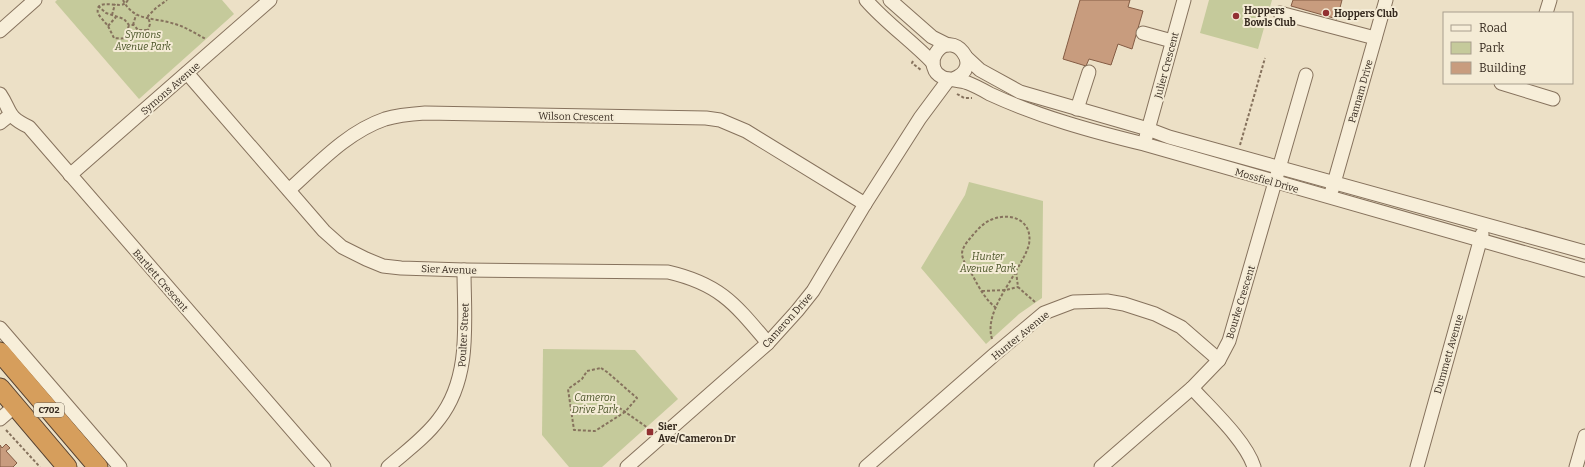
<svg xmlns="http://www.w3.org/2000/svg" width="1585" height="467" font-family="Bitter,serif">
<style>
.green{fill:#c5ca9b}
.building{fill:#c89c7e;stroke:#845c44}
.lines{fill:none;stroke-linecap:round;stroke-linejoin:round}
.minor-casing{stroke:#86725d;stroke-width:15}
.highway-casing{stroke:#554131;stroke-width:21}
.path{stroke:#86725d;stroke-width:2;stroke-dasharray:3 2;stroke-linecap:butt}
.minor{stroke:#f7eed9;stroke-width:13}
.highway{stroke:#d69e5c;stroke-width:19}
.poi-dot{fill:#923032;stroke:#f4ebd5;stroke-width:1.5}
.labels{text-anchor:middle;stroke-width:4;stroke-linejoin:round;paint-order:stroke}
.shield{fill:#f4ebd5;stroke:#706556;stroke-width:1}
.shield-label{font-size:9px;font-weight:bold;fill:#372b20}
.poi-label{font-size:10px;font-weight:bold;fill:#372b20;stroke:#f4ebd5;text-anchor:start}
.park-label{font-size:10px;font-style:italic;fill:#495327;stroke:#f4ebd5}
.street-label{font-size:10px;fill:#372b20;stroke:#f4ebd5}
</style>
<rect width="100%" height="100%" fill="#ece0c6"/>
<!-- green -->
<g class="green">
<polygon points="57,0 222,0 234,14 139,99 55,2"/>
<polygon points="1209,0 1272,0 1258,49 1200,33"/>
<polygon points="969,182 1043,201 1042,298 1019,314 986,344 921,268 965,195"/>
<polygon points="543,349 635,350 678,399 602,467 569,467 542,435"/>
</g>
<!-- building -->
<g class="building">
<polygon points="1080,0 1130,0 1128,7 1143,11 1132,49 1118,44 1111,65 1089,59 1086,66 1063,59"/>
<polygon points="1293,0 1342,0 1337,19 1291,6"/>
<polygon points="6,444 10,448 6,451 17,463 13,467 0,467 0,445 2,448"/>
</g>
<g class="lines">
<defs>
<g id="minor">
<path d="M 866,0 C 886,23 912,41 933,63"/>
<polyline points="890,0 932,37 948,45"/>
<polyline points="1280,13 1375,38"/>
<polyline points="1546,13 1550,0"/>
<polyline points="0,31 35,0"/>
<polyline points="1143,33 1172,41"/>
<polyline points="966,57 980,70 1020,92 1148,129 1169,137 1585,252"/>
<path d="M 187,73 L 324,231 L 342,247 L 366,259 L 383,266 L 401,268 L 464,270 L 668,272 C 720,284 735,304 768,343"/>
<path d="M 953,79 C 986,67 952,28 936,53 C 933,58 932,63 934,68 C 935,72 938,75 942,77 C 947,80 961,80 968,83 C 976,86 983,90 990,94 C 1040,117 1091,131 1144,144 L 1585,270"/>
<polyline points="1501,83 1553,99"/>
<path d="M 0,94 C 12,112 6,116 29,127 L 324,467"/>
<polyline points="1077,109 1089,72"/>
<polyline points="0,123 10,115"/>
<polyline points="1146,137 1184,0"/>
<polyline points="70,175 270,0"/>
<path d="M 289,190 C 318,164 347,132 385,119 C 398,115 411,114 425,113 L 706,118 L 720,120 L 746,131 L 865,204"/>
<polyline points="1332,190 1386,0"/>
<polyline points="0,328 120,467"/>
<path d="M 1192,388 C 1211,409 1246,441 1254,467"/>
<polyline points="0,419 15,406"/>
<path d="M 388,467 C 405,452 425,438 439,419 C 472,377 464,320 464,270"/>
<polyline points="627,467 768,343 797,311 813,291 865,204 920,118 949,79"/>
<polyline points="866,467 995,354 1044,313 1073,302 1107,301 1124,304 1155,314 1181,327 1219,360"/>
<polyline points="1101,467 1192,388 1219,360 1229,341 1306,75"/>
<polyline points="1417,467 1482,234"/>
<polyline points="1576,467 1585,436"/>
</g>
<g id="highway">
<polyline points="0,352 98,467"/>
<polyline points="0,388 67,467"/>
</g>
</defs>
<!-- minor casing -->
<use href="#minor" class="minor-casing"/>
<!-- highway casing -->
<use href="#highway" class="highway-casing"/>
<!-- path -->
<g class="path">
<path d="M 123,0 C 134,22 154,17 175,24 C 186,27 196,34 206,39"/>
<path d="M 128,0 C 126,3 124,5 120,5 C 111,5 95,0 98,14 L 108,26 L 114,38 C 119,39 141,38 146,36 L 150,24 L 148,16 L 156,8 L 167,0"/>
<polyline points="98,6 106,13 124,19 129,25 134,25 138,30 148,30"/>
<polyline points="112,15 115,4"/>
<polyline points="133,25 136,15"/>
<polyline points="108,26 116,17"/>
<polyline points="125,38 129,25"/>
<polyline points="913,61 912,63 921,70"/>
<polyline points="957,94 964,98 972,98"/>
<polyline points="1240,145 1265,58"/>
<polyline points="982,291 1006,290 1018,287"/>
<path d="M 996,308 C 986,300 979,288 973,276 C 969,270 963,262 962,254 C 962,247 968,241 972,236 C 978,229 984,222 993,219 C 1012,212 1033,221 1029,244 C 1027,253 1021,262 1016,271"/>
<path d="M 992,339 C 985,316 1005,291 1016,271 L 1018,287 L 1036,303"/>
<polygon points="601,368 607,372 637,398 625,412 595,431 574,430 568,389 582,379 587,371"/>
<polyline points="611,402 648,428"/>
<polyline points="6,430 40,467"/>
</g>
<!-- minor -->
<use href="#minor" class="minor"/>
<!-- highway -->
<use href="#highway" class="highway"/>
</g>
<!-- markers -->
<g class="poi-dot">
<circle cx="1326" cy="13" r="4"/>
<circle cx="1236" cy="16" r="4"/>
<rect x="646" y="428" width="8" height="8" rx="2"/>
</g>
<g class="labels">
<!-- shield labels -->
<rect class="shield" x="34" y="403" width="30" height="14" rx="3"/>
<g class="shield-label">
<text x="49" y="413">C702</text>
</g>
<!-- poi labels -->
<g class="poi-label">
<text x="1244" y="14">Hoppers<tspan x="1244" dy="12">Bowls Club</tspan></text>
<text x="1334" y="17">Hoppers Club</text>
<text x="658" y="430">Sier<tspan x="658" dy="12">Ave/Cameron Dr</tspan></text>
</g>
<!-- park labels -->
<g class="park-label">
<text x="143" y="38">Symons<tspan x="143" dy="12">Avenue Park</tspan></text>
<text x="988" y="260">Hunter<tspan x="988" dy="12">Avenue Park</tspan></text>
<text x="595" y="401">Cameron<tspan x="595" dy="12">Drive Park</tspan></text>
</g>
<!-- street labels -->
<g class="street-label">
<text transform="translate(1166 65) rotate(-75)" y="4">Julier Crescent</text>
<text transform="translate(170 88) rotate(-41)" y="4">Symons Avenue</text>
<text transform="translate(1360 91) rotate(-74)" y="4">Pannam Drive</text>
<text transform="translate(576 116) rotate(1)" y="4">Wilson Crescent</text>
<text transform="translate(1267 180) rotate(16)" y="4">Mossfiel Drive</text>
<text transform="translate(449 269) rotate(2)" y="4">Sier Avenue</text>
<text transform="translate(161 280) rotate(49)" y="4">Bartlett Crescent</text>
<text transform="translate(1240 302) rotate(-73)" y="4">Bourke Crescent</text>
<text transform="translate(787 320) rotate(-48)" y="4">Cameron Drive</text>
<text transform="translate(463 335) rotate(-87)" y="4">Poulter Street</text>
<text transform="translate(1020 335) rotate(-39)" y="4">Hunter Avenue</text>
<text transform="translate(1448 354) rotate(-74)" y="4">Dummett Avenue</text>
</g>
</g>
<!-- legend -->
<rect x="1443" y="12" width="130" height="72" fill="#f4ebd5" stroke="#a89e8d"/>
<rect x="1451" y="25" width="20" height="6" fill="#f7eed9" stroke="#a89e8d"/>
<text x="1479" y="32" font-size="12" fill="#372b20">Road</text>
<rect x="1451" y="42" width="20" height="12" fill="#c5ca9b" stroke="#a89e8d"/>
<text x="1479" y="52" font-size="12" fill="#372b20">Park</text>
<rect x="1451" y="62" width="20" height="12" fill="#c89c7e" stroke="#a89e8d"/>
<text x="1479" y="72" font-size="12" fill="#372b20">Building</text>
</svg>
